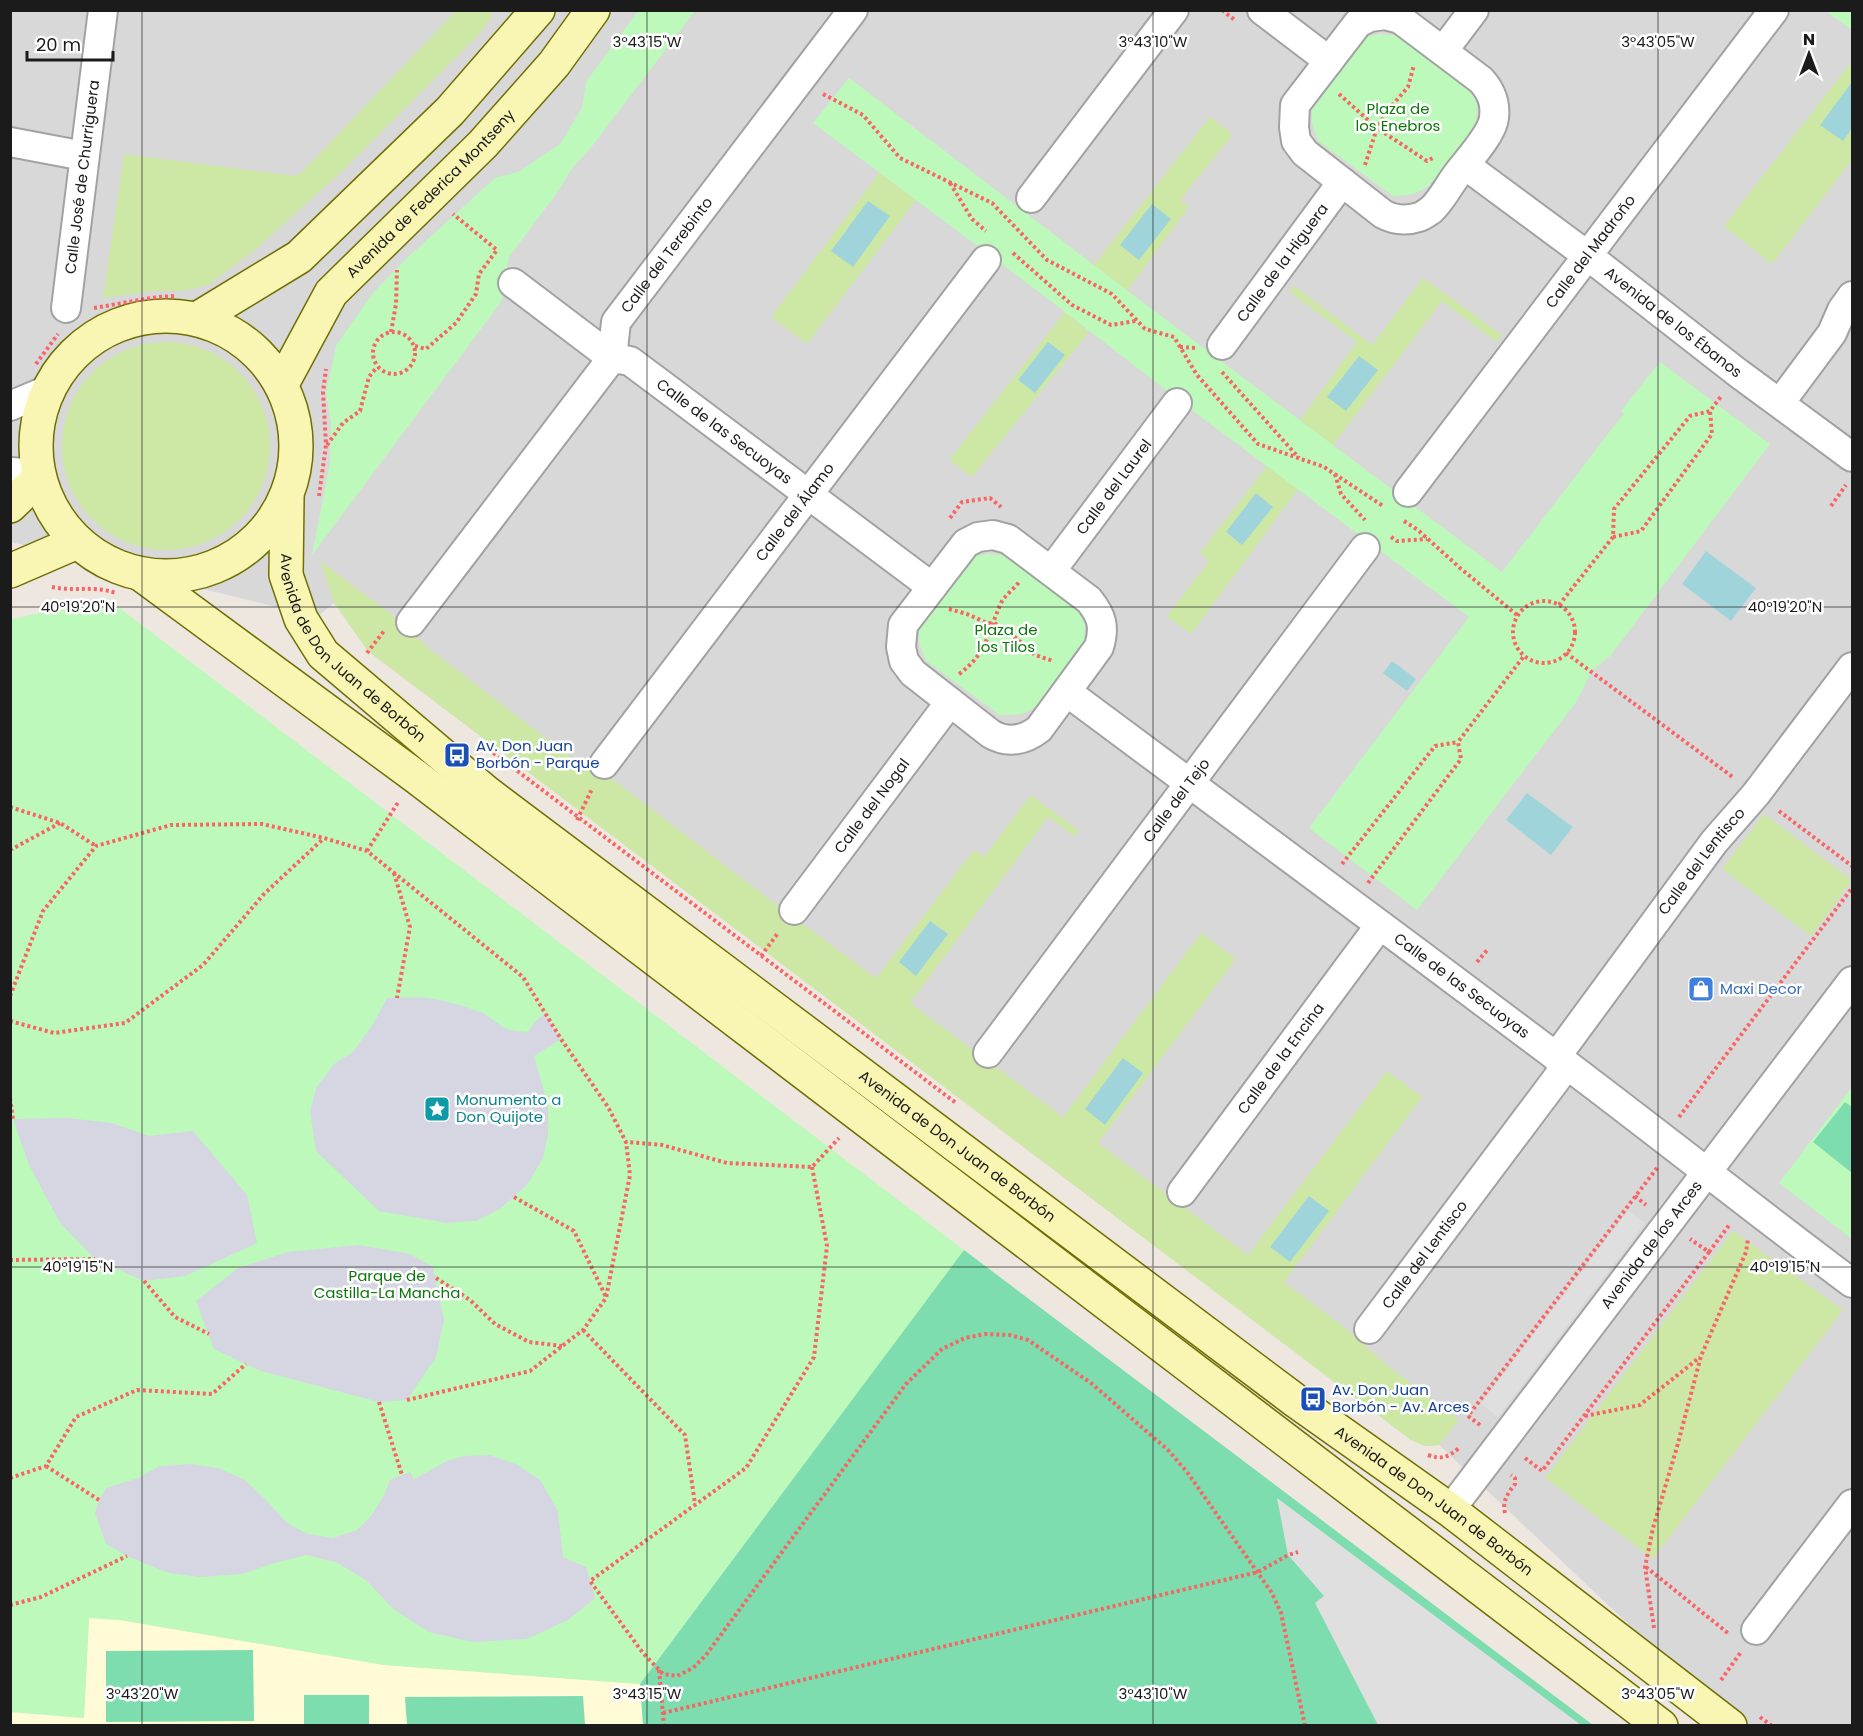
<svg xmlns="http://www.w3.org/2000/svg" width="1863" height="1736" font-family="Poppins,sans-serif">
<style>
.residential{fill:#d9d8d8}
.education{fill:#fffbd7}
.grass{fill:#cde8a5}
.park{fill:#bdf9bb}
.pitch{fill:#7dddae}
.parking{fill:#dfdfdf}
.plaza{fill:#d5d6e2}
.water{fill:#a0d4db}
.lines{fill:none;stroke-linecap:round;stroke-linejoin:round}
.street-casing{stroke:#a2a2a2;stroke-width:32}
.secondary-casing{stroke:#6f6f05;stroke-width:36}
.path{stroke:#f96565;stroke-width:4;stroke-dasharray:3 3;stroke-linecap:butt}
.street{stroke:#fff;stroke-width:28}
.secondary{stroke:#f9f5b2;stroke-width:33}
.ticks{fill:none;stroke:#1b1b1b;stroke-width:1.5;stroke-opacity:0.45}
.labels{text-anchor:middle;stroke-width:5;stroke-linejoin:round;paint-order:stroke}
.park-label{font-size:15px;fill:#0d770b;stroke:#fff}
.street-label{font-size:15px;fill:#1b1b1b;stroke:#fff}
.transit-label{font-size:15px;fill:#164399;stroke:#fff;text-anchor:start}
.shop-label{font-size:15px;fill:#366cbe;stroke:#fff;text-anchor:start}
.culture-label{font-size:15px;fill:#0d838f;stroke:#fff;text-anchor:start}
.ticks-label{font-size:15px;text-anchor:middle;fill:#1b1b1b;stroke:#fff;stroke-width:5;stroke-linejoin:round;paint-order:stroke}
</style>
<rect width="100%" height="100%" fill="#ede7e0"/>
<!-- residential -->
<polygon class="residential" points="11,11 1852,11 1852,1725 1735,1725 1439,1445 1425,1446 1411,1440 368,651 334,603 317,617 11,542"/>
<!-- education -->
<polygon class="education" points="89,1618 120,1620 384,1665 640,1684 643,1725 11,1726 10,1712 84,1718"/>
<!-- grass -->
<g class="grass">
<polygon points="456,11 491,11 492,16 481,32 340,173 255,250 208,285 183,291 155,291 103,298 124,154 296,176 306,168"/>
<polygon points="1852,61 1852,160 1772,264 1724,226"/>
<polygon points="1210,117 1233,134 1180,200 1189,207 1127,291 1094,265"/>
<polygon points="879,173 916,200 807,344 771,317"/>
<polygon points="1423,278 1502,335 1496,342 1442,301 1333,445 1300,420 1357,342 1290,292 1294,286 1372,345"/>
<polygon points="1065,312 1089,332 972,477 949,460"/>
<circle cx="166" cy="446" r="104"/>
<polygon points="1267,466 1298,489 1191,634 1167,616 1209,561 1200,553"/>
<polygon points="320,561 391,614 431,650 573,759 616,782 765,896 876,978 974,850 984,857 1031,795 1079,831 1074,836 1048,817 910,1003 1063,1117 1201,933 1236,959 1098,1143 1248,1255 1387,1071 1422,1097 1284,1282 1344,1327 1383,1362 1459,1420 1439,1445 1425,1446 1411,1440 368,651 334,603"/>
<polygon points="1764,814 1852,880 1811,936 1722,869"/>
<polygon points="1733,1231 1843,1310 1653,1559 1545,1478"/>
</g>
<!-- park -->
<g class="park">
<polygon points="638,11 695,11 589,150 572,168 559,190 509,257 501,302 312,555 330,463 331,422 326,393 336,346 372,294 406,259 495,178 518,172 560,144 582,108 586,82"/>
<polygon points="1826,11 1852,11 1852,30"/>
<polygon points="1378,34 1395,35 1470,90 1477,105 1476,125 1429,186 1413,194 1393,196 1318,141 1312,123 1312,110 1365,37"/>
<polygon points="849,78 1145,304 1502,572 1611,430 1624,414 1621,411 1624,407 1660,362 1770,444 1611,655 1591,672 1577,701 1417,910 1309,828 1469,617 1197,414 1043,295 813,123"/>
<polygon points="986,554 1003,555 1078,610 1085,625 1084,645 1037,706 1022,714 1000,715 926,661 919,643 919,630 973,557"/>
<polygon points="105,597 964,1250 640,1684 384,1665 120,1620 89,1618 84,1718 11,1712 10,620"/>
<polygon points="1852,1087 1852,1239 1779,1183"/>
</g>
<!-- pitch -->
<g class="pitch">
<polygon points="1845,1102 1852,1107 1852,1173 1813,1142"/>
<polygon points="964,1250 1593,1725 643,1726 640,1684"/>
<polygon points="253,1650 254,1721 106,1722 106,1651"/>
<rect x="304" y="1695" width="65" height="30"/>
<polygon points="583,1696 585,1725 407,1725 405,1697"/>
</g>
<!-- parking -->
<g class="parking">
<polygon points="1628,1211 1645,1223 1498,1417 1481,1404"/>
<polygon points="1277,1498 1581,1725 1378,1725 1315,1603 1324,1596 1288,1555"/>
</g>
<!-- plaza -->
<g class="plaza">
<polygon points="419,997 440,1000 463,1006 483,1013 506,1029 516,1031 528,1032 534,1023 545,1013 561,1039 534,1056 548,1106 548,1134 543,1158 527,1185 500,1209 476,1221 447,1223 379,1211 316,1151 310,1112 316,1088 334,1064 353,1052 373,1024 387,998"/>
<polygon points="68,1118 112,1123 149,1136 193,1131 247,1195 257,1243 185,1276 144,1281 95,1259 60,1223 29,1165 13,1119"/>
<polygon points="359,1245 410,1254 433,1267 444,1320 436,1357 407,1400 379,1402 261,1371 214,1349 196,1301 238,1268 288,1252"/>
<polygon points="490,1455 518,1465 541,1481 558,1512 563,1557 586,1567 595,1598 568,1620 527,1639 472,1642 429,1632 393,1609 367,1581 338,1563 306,1555 274,1563 242,1574 201,1577 168,1573 127,1556 106,1544 95,1513 99,1500 106,1488 138,1478 160,1466 191,1464 218,1468 245,1480 266,1500 287,1523 308,1534 333,1538 357,1530 372,1515 384,1495 390,1480 410,1472 414,1479 447,1461 464,1456"/>
</g>
<!-- water -->
<g class="water">
<polygon points="1852,82 1852,128 1843,141 1820,125"/>
<polygon points="868,201 890,216 853,267 831,251"/>
<polygon points="1152,204 1171,219 1139,260 1120,245"/>
<polygon points="1048,342 1065,355 1035,393 1018,380"/>
<polygon points="1359,356 1378,370 1346,411 1327,397"/>
<polygon points="1256,493 1273,507 1242,545 1226,532"/>
<polygon points="1706,551 1756,588 1731,621 1682,584"/>
<polygon points="1392,661 1416,679 1407,691 1383,673"/>
<polygon points="1527,793 1573,827 1551,855 1506,820"/>
<polygon points="930,921 948,934 916,976 899,962"/>
<polygon points="1123,1058 1143,1073 1105,1125 1085,1109"/>
<polygon points="1309,1196 1329,1211 1290,1262 1270,1247"/>
</g>
<g class="lines">
<defs>
<g id="street">
<polyline points="1262,10 1329,61"/>
<path d="M 1385,15 L 1400,19 L 1481,80 C 1491,91 1496,102 1494,118 C 1492,135 1466,162 1456,176 C 1448,187 1441,201 1431,210 C 1428,212 1423,216 1419,217 C 1407,221 1394,220 1383,214 L 1305,153 L 1296,141 L 1294,127 L 1295,105 L 1358,23 L 1370,17 Z"/>
<polyline points="1443,51 1474,10"/>
<polyline points="10,142 84,156"/>
<path id="s1" d="M 1465,165 L 1588,256 L 1738,373 L 1852,457"/>
<polyline points="1031,198 1174,10"/>
<path id="s2" d="M 513,283 L 612,358 L 630,361 L 932,587"/>
<path id="s3" d="M 66,308 L 103,10"/>
<path id="s4" d="M 1222,345 L 1342,182"/>
<polyline points="1780,403 1832,333 1842,310 1852,296"/>
<polyline points="10,406 48,390"/>
<polyline points="10,472 39,474"/>
<path id="s5" d="M 1408,492 L 1774,10"/>
<path d="M 993,535 L 1008,539 L 1089,600 C 1102,616 1105,627 1099,647 L 1039,729 C 1025,740 1008,744 991,734 L 913,673 L 904,661 L 901,647 L 903,625 L 966,543 L 978,537 Z"/>
<path id="s6" d="M 1051,571 L 1177,403"/>
<path id="s7" d="M 411,622 L 612,358 L 616,322 L 853,10"/>
<path id="s8" d="M 1067,692 C 1234,817 1403,941 1570,1067 C 1664,1138 1757,1212 1852,1283"/>
<path id="s9" d="M 604,764 L 986,260"/>
<path id="s10" d="M 794,910 L 950,702"/>
<path id="s11" d="M 988,1053 L 1365,548"/>
<path id="s12" d="M 1556,1057 L 1714,842 L 1756,794 L 1852,667"/>
<path id="s13" d="M 1182,1192 L 1380,925"/>
<path id="s14" d="M 1369,1329 L 1567,1065"/>
<path id="s15" d="M 1450,1510 L 1852,981"/>
<polyline points="1756,1630 1852,1504"/>
</g>
<g id="secondary">
<circle cx="166" cy="446" r="130"/>
<polyline points="197,319 299,257 450,111 538,10"/>
<path id="s16" d="M 282,384 L 331,293 L 483,144 L 554,64 L 593,10"/>
<path id="s17" d="M 287,498 L 286,575 L 301,619 L 323,654 L 487,793 L 1296,1401 L 1450,1510 L 1730,1726"/>
<polyline points="10,506 39,478"/>
<polyline points="10,571 77,542"/>
<polyline points="142,575 415,776 1661,1726"/>
</g>
</defs>
<!-- street casing -->
<use href="#street" class="street-casing"/>
<!-- secondary casing -->
<use href="#secondary" class="secondary-casing"/>
<!-- path -->
<g class="path">
<polyline points="1222,10 1236,21"/>
<polyline points="823,94 863,115 900,158 992,203 1047,260 1112,294 1145,329 1174,337 1197,375 1258,444 1324,467 1383,506"/>
<polyline points="1339,94 1377,128 1389,109 1408,87 1414,65"/>
<polyline points="1365,165 1377,128 1427,161 1433,158"/>
<polyline points="950,183 972,219 986,231"/>
<polyline points="1013,253 1072,305 1111,325 1136,321"/>
<polyline points="94,308 157,297 175,296"/>
<circle cx="394" cy="353" r="21"/>
<polyline points="391,332 396,304 397,270"/>
<polyline points="415,346 426,349 456,323 476,294 479,274 497,250 453,214"/>
<polyline points="1180,347 1196,348"/>
<polyline points="36,364 58,334"/>
<polyline points="1222,372 1299,458"/>
<polyline points="327,445 343,423 360,411 369,377 377,367"/>
<polyline points="1335,474 1341,494 1365,520"/>
<polyline points="319,496 326,445 323,392 326,369"/>
<polyline points="1831,506 1846,485"/>
<polyline points="950,518 962,502 990,498 1001,507"/>
<polyline points="1404,521 1418,530 1460,568 1517,615"/>
<polyline points="1391,537 1397,541 1427,539"/>
<polyline points="1613,537 1641,531 1712,434 1710,411"/>
<path d="M 52,587 C 75,592 92,585 116,593"/>
<circle cx="1544" cy="632" r="31"/>
<polyline points="1559,605 1613,537 1614,509 1690,416 1710,411 1722,395"/>
<polyline points="949,609 967,614 987,623 994,623 1008,631 1035,655 1053,661"/>
<polyline points="367,653 384,631"/>
<polyline points="1566,653 1734,778"/>
<path d="M 959,674 C 987,654 988,632 1001,603 C 1005,595 1014,589 1019,582"/>
<polyline points="479,742 956,1103"/>
<polyline points="10,807 60,823 96,846"/>
<polyline points="1779,811 1852,866"/>
<polyline points="577,820 592,789"/>
<polyline points="10,850 60,823"/>
<polyline points="367,851 399,801"/>
<polyline points="1342,864 1435,746 1458,742"/>
<polyline points="394,873 410,927 397,998"/>
<polyline points="1368,883 1461,759 1458,742 1524,656"/>
<polyline points="761,956 778,933"/>
<polyline points="1477,962 1488,949"/>
<polyline points="10,996 43,911 96,846 171,825 262,824 324,838 367,851 523,977 561,1039 608,1107 626,1142 662,1145 727,1163 812,1167 839,1138"/>
<polyline points="10,1021 54,1033 125,1023 203,965 264,894 323,839"/>
<polyline points="10,1098 13,1119 10,1118"/>
<polyline points="1679,1117 1852,888"/>
<polyline points="812,1167 827,1246 814,1357 746,1468 590,1581 643,1653 663,1674 677,1676 693,1668 706,1655 906,1384 942,1349 965,1338 985,1334 1010,1335 1028,1340 1091,1383 1168,1450 1187,1472 1272,1593 1281,1613 1305,1726"/>
<polyline points="1635,1196 1646,1205"/>
<polyline points="514,1197 574,1231 606,1297"/>
<polyline points="1709,1252 1730,1224"/>
<polyline points="10,1260 95,1259"/>
<polyline points="436,1278 470,1300 495,1324 529,1342 562,1346"/>
<polyline points="144,1281 175,1317 209,1334"/>
<polyline points="583,1330 685,1435 695,1504"/>
<polyline points="407,1400 530,1371 583,1330 606,1298 630,1175 626,1142"/>
<polyline points="379,1402 402,1475"/>
<polyline points="1585,1416 1640,1405 1700,1357"/>
<polyline points="1480,1425 1468,1416 1657,1168"/>
<path d="M 1428,1455 C 1442,1460 1448,1457 1459,1448"/>
<polyline points="1525,1458 1542,1471 1709,1252 1690,1239"/>
<polyline points="46,1466 99,1500"/>
<polyline points="10,1478 46,1466 76,1417 137,1390 212,1394 246,1364"/>
<path d="M 1505,1513 C 1502,1501 1508,1493 1515,1484 L 1515,1478 L 1511,1475"/>
<polyline points="1646,1567 1729,1634"/>
<polyline points="10,1605 41,1597 127,1556"/>
<polyline points="1654,1628 1645,1567 1653,1528 1677,1447 1701,1356 1746,1252 1748,1239"/>
<polyline points="659,1670 664,1726"/>
<polyline points="1721,1680 1741,1652"/>
<polyline points="663,1713 1258,1572 1288,1555 1298,1552"/>
<polyline points="1760,1717 1772,1726"/>
</g>
<!-- street -->
<use href="#street" class="street"/>
<!-- secondary -->
<use href="#secondary" class="secondary"/>
</g>
<!-- ticks -->
<path class="ticks" d="M 142,10 L 142,1726M 647,10 L 647,1726M 1153,10 L 1153,1726M 1658,10 L 1658,1726M 10,607 L 1852,607M 10,1267 L 1852,1267"/>
<!-- icons -->
<defs>
<symbol id="bus-square" viewBox="-11 -11 22 22"><rect x="-9" y="-9" width="18" height="18" rx="4" fill="#1a4fb4" stroke="#fff"/><path d="M-5-6H5V4H4V6H2V4H-2V6H-4V4H-5ZM-3.5-4V0h7V-4ZM-3.5 1.2v1.5H-2V1.2ZM2 1.2v1.5H3.5V1.2Z" fill="#fff"/></symbol>
<symbol id="shop-square" viewBox="-11 -11 22 22"><rect x="-9" y="-9" width="18" height="18" rx="4" fill="#3f7fe0" stroke="#fff"/><path d="M-5-2.5h2.3a2.7 3.5 0 0 1 5.4 0H5L5.5 6h-11ZM-1.5-2.5h3a1.5 2.3 0 0 0-3 0Z" fill="#fff"/></symbol>
<symbol id="sight-square" viewBox="-11 -11 22 22"><rect x="-9" y="-9" width="18" height="18" rx="4" fill="#0f9aa8" stroke="#fff"/><path d="M0-6L1.8-2.2L6-1.7L2.9 1.2L3.7 5.4L0 3.3L-3.7 5.4L-2.9 1.2L-6-1.7L-1.8-2.2Z" fill="#fff"/></symbol>
</defs>
<g fill-rule="evenodd">
<use href="#bus-square" x="442" y="740" width="30" height="30"/>
<use href="#shop-square" x="1686" y="974" width="30" height="30"/>
<use href="#sight-square" x="422" y="1094" width="30" height="30"/>
<use href="#bus-square" x="1298" y="1384" width="30" height="30"/>
</g>
<g class="labels">
<!-- park labels -->
<g class="park-label">
<text x="1398" y="114">Plaza de<tspan x="1398" dy="17">los Enebros</tspan></text>
<text x="1006" y="635">Plaza de<tspan x="1006" dy="17">los Tilos</tspan></text>
<text x="387" y="1281">Parque de<tspan x="387" dy="17">Castilla-La Mancha</tspan></text>
</g>
<!-- street labels -->
<g class="street-label">
<text dy="5" stroke="none"><textPath href="#s3" startOffset="132">Calle José de Churriguera</textPath></text>
<text dy="5" stroke="none"><textPath href="#s16" startOffset="244">Avenida de Federica Montseny</textPath></text>
<text dy="5" stroke="none"><textPath href="#s5" startOffset="302">Calle del Madroño</textPath></text>
<text dy="5" stroke="none"><textPath href="#s7" startOffset="452">Calle del Terebinto</textPath></text>
<text dy="5" stroke="none"><textPath href="#s4" startOffset="102">Calle de la Higuera</textPath></text>
<text dy="5" stroke="none"><textPath href="#s1" startOffset="261">Avenida de los Ébanos</textPath></text>
<text dy="5" stroke="none"><textPath href="#s2" startOffset="260">Calle de las Secuoyas</textPath></text>
<text dy="5" stroke="none"><textPath href="#s6" startOffset="105">Calle del Laurel</textPath></text>
<text dy="5" stroke="none"><textPath href="#s9" startOffset="316">Calle del Álamo</textPath></text>
<text dy="5" stroke="none"><textPath href="#s17" startOffset="176">Avenida de Don Juan de Borbón</textPath></text>
<text dy="5" stroke="none"><textPath href="#s11" startOffset="315">Calle del Tejo</textPath></text>
<text dy="5" stroke="none"><textPath href="#s10" startOffset="130">Calle del Nogal</textPath></text>
<text dy="5" stroke="none"><textPath href="#s12" startOffset="244">Calle del Lentisco</textPath></text>
<text dy="5" stroke="none"><textPath href="#s8" startOffset="492">Calle de las Secuoyas</textPath></text>
<text dy="5" stroke="none"><textPath href="#s13" startOffset="166">Calle de la Encina</textPath></text>
<text dy="5" stroke="none"><textPath href="#s17" startOffset="968">Avenida de Don Juan de Borbón</textPath></text>
<text dy="5" stroke="none"><textPath href="#s15" startOffset="333">Avenida de los Arces</textPath></text>
<text dy="5" stroke="none"><textPath href="#s14" startOffset="93">Calle del Lentisco</textPath></text>
<text dy="5" stroke="none"><textPath href="#s17" startOffset="1562">Avenida de Don Juan de Borbón</textPath></text>
</g>
<!-- transit labels -->
<g class="transit-label">
<text x="476" y="751">Av. Don Juan<tspan x="476" dy="17">Borbón - Parque</tspan></text>
<text x="1332" y="1395">Av. Don Juan<tspan x="1332" dy="17">Borbón - Av. Arces</tspan></text>
</g>
<!-- shop labels -->
<g class="shop-label">
<text x="1720" y="994">Maxi Decor</text>
</g>
<!-- culture labels -->
<g class="culture-label">
<text x="456" y="1105">Monumento a<tspan x="456" dy="17">Don Quijote</tspan></text>
</g>
</g>
<g class="ticks-label">
<text x="647" y="47">3°43'15"W</text>
<text x="1153" y="47">3°43'10"W</text>
<text x="1658" y="47">3°43'05"W</text>
<text x="78" y="612">40°19'20"N</text>
<text x="1785" y="612">40°19'20"N</text>
<text x="78" y="1272">40°19'15"N</text>
<text x="1785" y="1272">40°19'15"N</text>
<text x="142" y="1699">3°43'20"W</text>
<text x="647" y="1699">3°43'15"W</text>
<text x="1153" y="1699">3°43'10"W</text>
<text x="1658" y="1699">3°43'05"W</text>
</g>
<!-- border -->
<rect width="1863" height="1736" fill="none" stroke="#1b1b1b" stroke-width="24"/>
<!-- north arrow -->
<g transform="translate(1809 54)" stroke="#ffffff" stroke-width="4.5" paint-order="stroke">
<path d="M0-4.5L10 22L0 15L-10 22Z" fill="#1b1b1b"/>
<text y="-9" font-size="16" font-weight="bold" text-anchor="middle" fill="#1b1b1b">N</text>
</g>
<!-- scale -->
<path d="M27 51v9h86v-9" fill="none" stroke="#1b1b1b" stroke-width="3"/>
<text x="36" y="51" font-size="18" fill="#1b1b1b" stroke="#ffffff" stroke-width="4.5" paint-order="stroke">20 m</text>
</svg>
